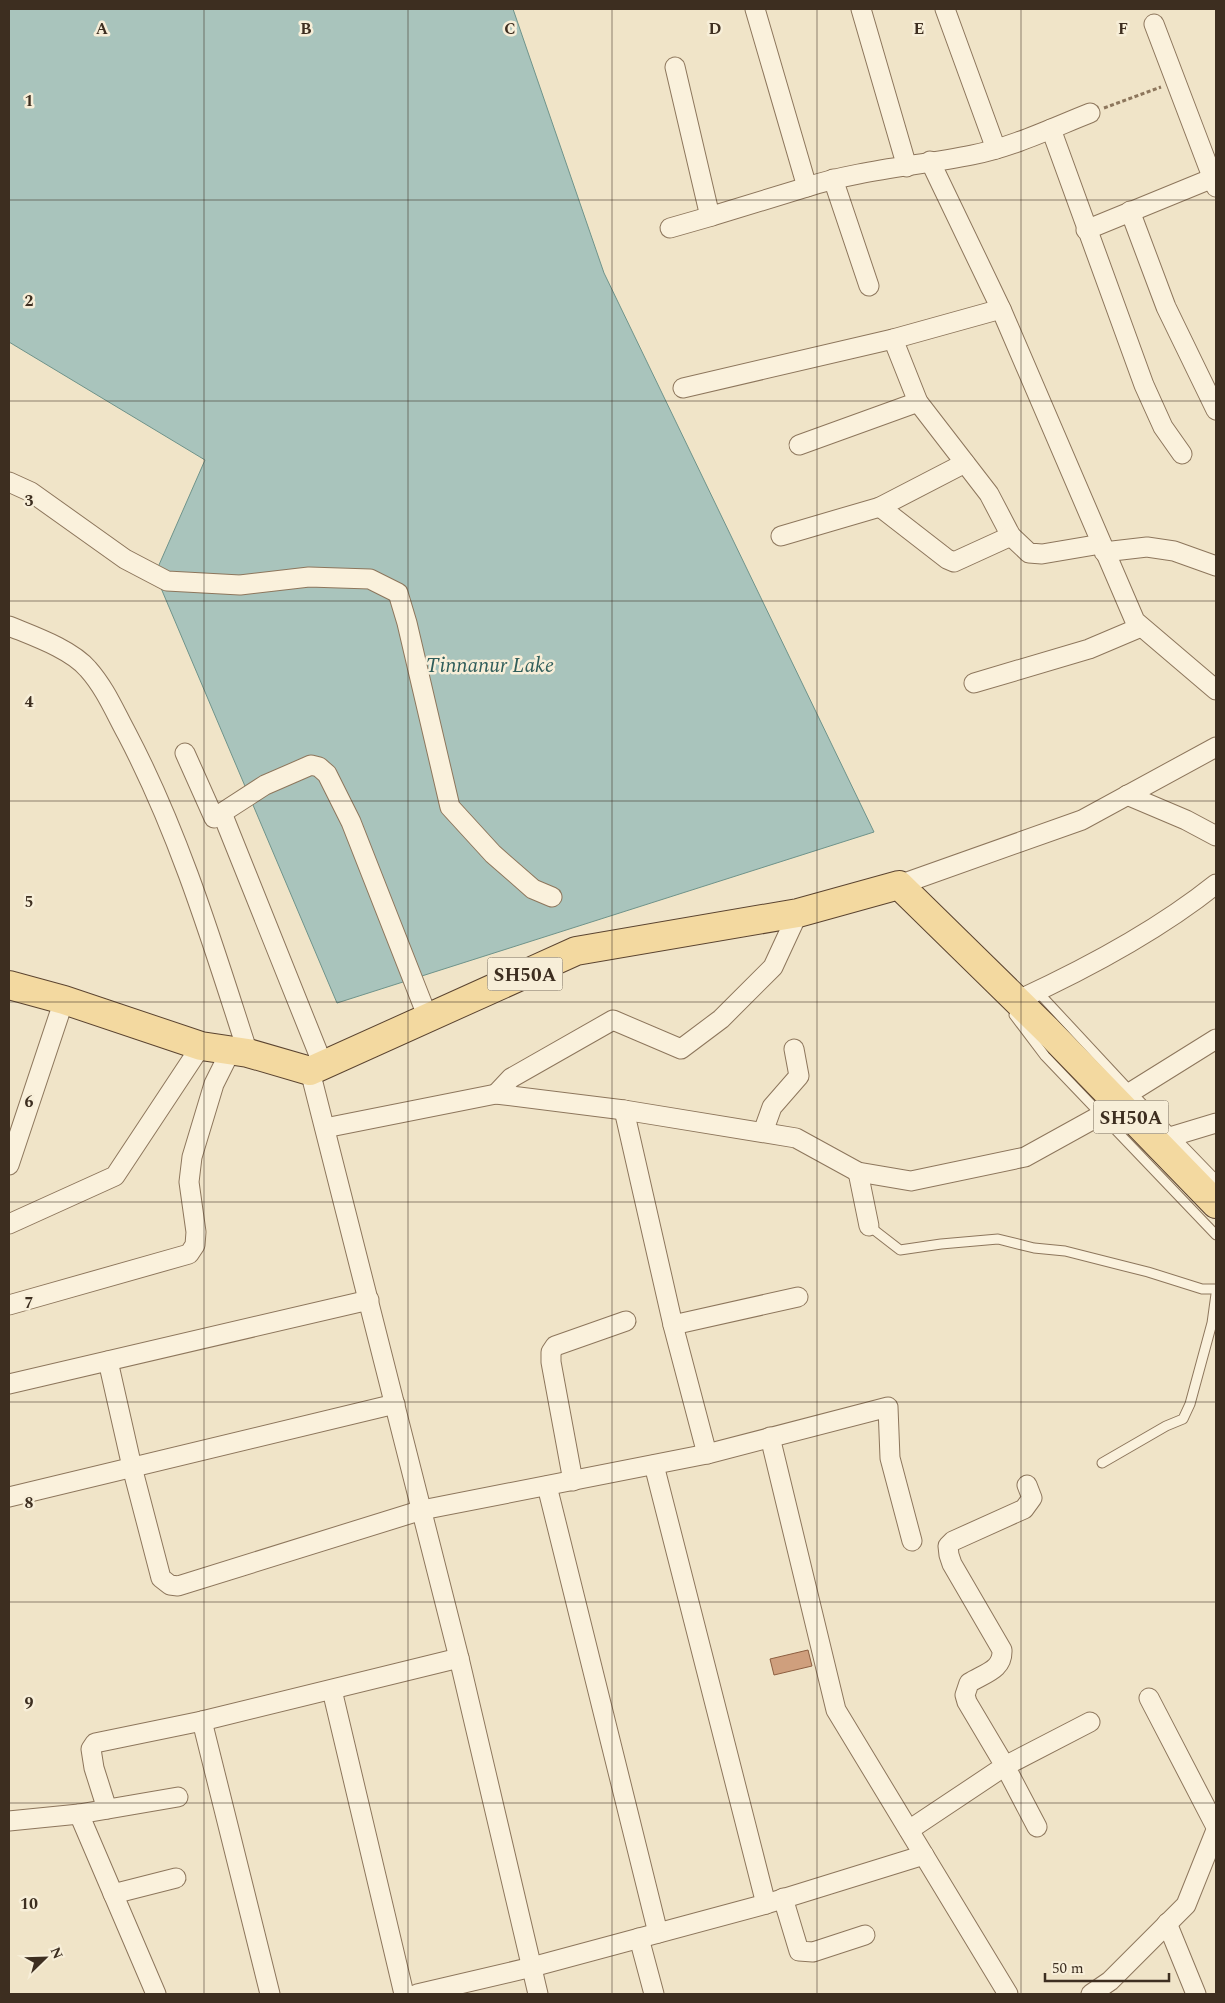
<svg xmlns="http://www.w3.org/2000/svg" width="1225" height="2003" font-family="Spectral,serif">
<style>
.water{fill:#a9c4bc;stroke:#6f938a}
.building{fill:#cf9f7d;stroke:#8d5f41}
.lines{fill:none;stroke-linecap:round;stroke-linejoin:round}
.lane-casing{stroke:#8d765c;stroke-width:11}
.street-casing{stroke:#8d765c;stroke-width:21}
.primary-casing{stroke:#5b4430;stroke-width:30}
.path{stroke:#8d765c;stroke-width:3;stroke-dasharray:4 2.5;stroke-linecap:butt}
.lane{stroke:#faf1dc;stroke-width:9}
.street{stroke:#faf1dc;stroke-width:19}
.primary{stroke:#f3d9a0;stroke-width:28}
.grid{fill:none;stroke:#3d2e20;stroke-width:1;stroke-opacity:0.55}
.labels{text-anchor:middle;stroke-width:5;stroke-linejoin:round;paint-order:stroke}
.shield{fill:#f7eed8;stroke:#756857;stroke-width:1}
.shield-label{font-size:19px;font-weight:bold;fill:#3d2e20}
.water-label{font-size:21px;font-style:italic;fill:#2f5d5a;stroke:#f7eed8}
.grid-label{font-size:16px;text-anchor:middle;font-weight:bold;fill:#3d2e20;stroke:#f7eed8;stroke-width:5;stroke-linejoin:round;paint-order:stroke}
</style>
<rect width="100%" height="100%" fill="#f0e4c8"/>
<!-- water -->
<polygon class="water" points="9,9 513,9 604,273 874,832 337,1003 155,574 205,460 9,342"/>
<!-- building -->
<polygon class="building" points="808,1650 812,1666 774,1675 770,1659"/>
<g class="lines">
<defs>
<g id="lane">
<polyline points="1037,991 1131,1092 1216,1180"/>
<polyline points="1014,1015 1045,1056 1216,1235"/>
<polyline points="869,1226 900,1250 941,1244 998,1239 1034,1248 1065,1251 1148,1272 1202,1289 1216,1289"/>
<polyline points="1102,1463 1166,1426 1183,1419 1190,1404 1212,1323 1216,1294"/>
</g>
<g id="street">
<path d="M 755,9 L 807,187 C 859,170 918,166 972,155 C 1013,147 1052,128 1090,113"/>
<polyline points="861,9 907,167"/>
<polyline points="945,9 996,149"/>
<polyline points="1154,24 1216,187"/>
<polyline points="675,67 708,208 712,216 807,187"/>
<polyline points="1051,129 1144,385 1163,427 1182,454"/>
<polyline points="930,161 1001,309 1135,621 1216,690"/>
<polyline points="833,179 869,286"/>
<polyline points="1130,211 1166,307 1216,410"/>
<polyline points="670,228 712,216"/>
<polyline points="1086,230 1213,178"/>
<polyline points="893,339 918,402 989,494 1011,536 1029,553 1042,554 1101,544"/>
<polyline points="683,388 893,339 1001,309"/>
<polyline points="799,445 918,402"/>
<polyline points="9,482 31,492 125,559 167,581 240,585 309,577 370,579 398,593 407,623 450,807 493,854 533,889 552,897"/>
<polyline points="880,507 947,559 954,562 1011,536"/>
<polyline points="781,536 880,507 965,463"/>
<polyline points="1104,552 1147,547 1174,551 1216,566"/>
<path d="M 9,626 C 33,636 71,649 88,669 C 105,688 115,712 127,734 C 180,835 213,945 248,1053"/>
<polyline points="974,683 1089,649 1141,627"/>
<polyline points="185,753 214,818 265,785 311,765 319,767 327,774 351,822 428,1018"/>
<polyline points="1127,795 1186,820 1216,836"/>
<polyline points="222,813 323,1065"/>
<polyline points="899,885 1082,820 1216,747"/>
<path d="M 1016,1001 C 1086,969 1156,932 1216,884"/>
<polyline points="310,1071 459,1658 538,1994"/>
<polyline points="1131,1092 1216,1039"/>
<polyline points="496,1094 511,1078 613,1020 681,1049 721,1019 773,967 798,913"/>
<polyline points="624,1110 673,1325 707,1454"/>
<polyline points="325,1128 496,1094 624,1110 796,1138 858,1172 911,1181 1025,1157 1101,1115"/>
<polyline points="763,1132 772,1107 799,1076 794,1049"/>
<polyline points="1173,1136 1216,1123"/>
<polyline points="9,1165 64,1000"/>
<polyline points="858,1172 869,1226"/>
<polyline points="9,1224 115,1176 201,1046"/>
<polyline points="9,1305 189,1254 195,1245 196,1232 189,1182 192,1157 214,1084 231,1050"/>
<polyline points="673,1325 798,1297"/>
<polyline points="108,1361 132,1467 161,1578 170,1585 178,1586 422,1510 707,1454 888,1407 890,1458 912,1541"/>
<polyline points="9,1384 369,1300"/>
<polyline points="770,1437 836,1710 1008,1994"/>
<polyline points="654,1465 766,1904"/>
<polyline points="573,1481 551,1362 551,1352 555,1346 626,1321"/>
<polyline points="547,1486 658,1933"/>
<polyline points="9,1497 395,1404"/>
<polyline points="332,1690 404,1994"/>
<polyline points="1149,1698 1216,1827"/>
<polyline points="202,1721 270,1994"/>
<polyline points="107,1809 94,1768 91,1749 95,1743 202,1721 459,1658"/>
<polyline points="79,1814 156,1994"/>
<polyline points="9,1821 79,1814 178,1797"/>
<polyline points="1037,1827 1005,1766 1090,1722"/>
<path d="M 909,1830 L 1005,1766 L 967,1702 L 965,1695 L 969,1683 C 985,1673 1003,1670 1002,1650 L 952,1564 L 949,1555 L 948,1546 L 953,1541 L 1024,1509 L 1032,1498 L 1027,1485"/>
<polyline points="113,1894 176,1878"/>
<polyline points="783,1898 799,1951 813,1952 865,1935"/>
<polyline points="1167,1923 1196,1994"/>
<polyline points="639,1938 654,1994"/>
<polyline points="417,1994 532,1967 766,1904 924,1855"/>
<polyline points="1091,1994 1110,1981 1186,1905 1216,1830"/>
</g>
<polyline id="primary" points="9,985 64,1000 201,1046 248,1053 310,1071 576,951 798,913 899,885 1047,1030 1216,1204"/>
</defs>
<!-- lane casing -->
<use href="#lane" class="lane-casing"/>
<!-- street casing -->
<use href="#street" class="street-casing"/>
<!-- primary casing -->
<use href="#primary" class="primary-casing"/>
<!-- path -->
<polyline class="path" points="1104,108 1161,87"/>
<!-- lane -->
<use href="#lane" class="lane"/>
<!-- street -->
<use href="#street" class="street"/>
<!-- primary -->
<use href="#primary" class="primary"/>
</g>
<!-- grid -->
<path class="grid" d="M 204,9 L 204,1994M 408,9 L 408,1994M 612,9 L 612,1994M 817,9 L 817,1994M 1021,9 L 1021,1994M 9,200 L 1216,200M 9,401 L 1216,401M 9,601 L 1216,601M 9,801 L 1216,801M 9,1002 L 1216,1002M 9,1202 L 1216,1202M 9,1402 L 1216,1402M 9,1602 L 1216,1602M 9,1803 L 1216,1803"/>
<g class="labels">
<!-- shield labels -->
<g class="shield">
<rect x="487.5" y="957.5" width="75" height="33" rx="4"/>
<rect x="1093.5" y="1100.5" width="75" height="33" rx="4"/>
</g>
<g class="shield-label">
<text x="525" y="981">SH50A</text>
<text x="1131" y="1124">SH50A</text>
</g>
<!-- water labels -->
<g class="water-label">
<text x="490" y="672">Tinnanur Lake</text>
</g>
</g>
<g class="grid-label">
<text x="102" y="34">A</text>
<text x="306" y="34">B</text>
<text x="510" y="34">C</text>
<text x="715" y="34">D</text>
<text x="919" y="34">E</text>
<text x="1123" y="34">F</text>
<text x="29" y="106">1</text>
<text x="29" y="306">2</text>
<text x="29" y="506">3</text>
<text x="29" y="707">4</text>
<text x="29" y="907">5</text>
<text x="29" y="1107">6</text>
<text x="29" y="1308">7</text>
<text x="29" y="1508">8</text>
<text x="29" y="1708">9</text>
<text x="29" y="1909">10</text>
</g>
<!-- border -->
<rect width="1225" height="2003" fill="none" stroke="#3d2e20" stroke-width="20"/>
<!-- north arrow -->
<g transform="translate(45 1958) rotate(67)" stroke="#f7eed8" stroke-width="4" paint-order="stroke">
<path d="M0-4L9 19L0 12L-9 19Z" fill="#3d2e20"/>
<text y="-8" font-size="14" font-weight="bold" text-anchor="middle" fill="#3d2e20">N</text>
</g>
<!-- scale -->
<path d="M1045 1973v8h124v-8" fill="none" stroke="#3d2e20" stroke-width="2.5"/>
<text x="1052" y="1973" font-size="15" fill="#3d2e20" stroke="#f7eed8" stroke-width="4" paint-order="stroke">50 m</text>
</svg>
